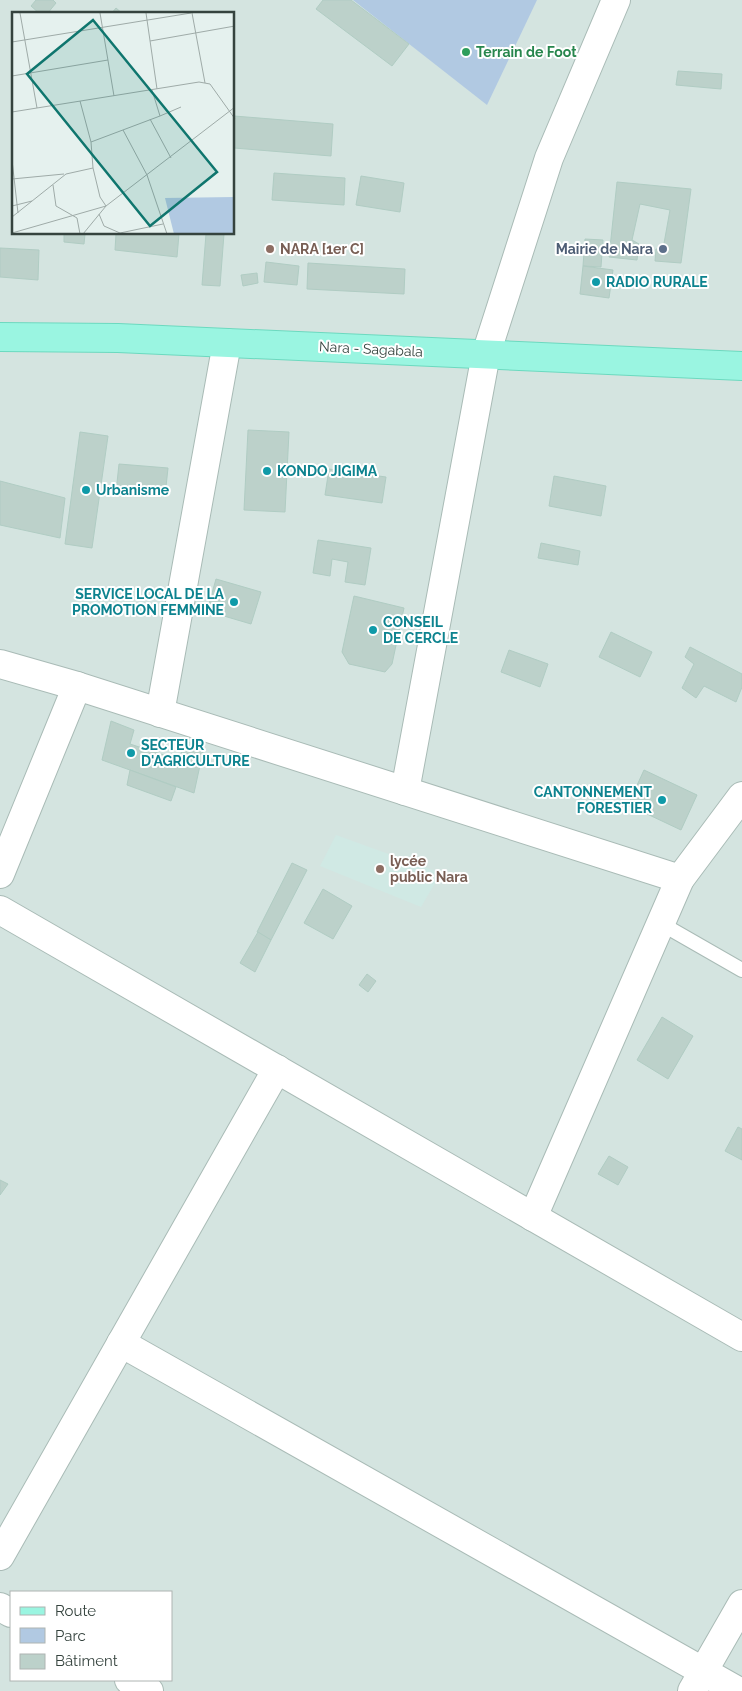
<svg xmlns="http://www.w3.org/2000/svg" width="742" height="1691" font-family="Raleway,sans-serif">
<style>
.residential{fill:#d4e4e0;fill-rule:evenodd}
.education{fill:#d0e9e4}
.green{fill:#b1c9e2}
.building{fill:#bcd1ca;stroke:#b0ccc3}
.lines{fill:none;stroke-linecap:round;stroke-linejoin:round}
.service-casing{stroke:#a9bbb6;stroke-width:16}
.minor-casing{stroke:#a9bbb6;stroke-width:30}
.primary-casing{stroke:#6cd9bf;stroke-width:30}
.service{stroke:#fff;stroke-width:14}
.minor{stroke:#fff;stroke-width:28}
.primary{stroke:#9af5e1;stroke-width:28}
.leisure-dot{fill:#2e9e5b;stroke:#fff;stroke-width:2}
.education-dot{fill:#8d6e63;stroke:#fff;stroke-width:2}
.service-dot{fill:#5c6f8a;stroke:#fff;stroke-width:2}
.culture-dot{fill:#0f9aa8;stroke:#fff;stroke-width:2}
.labels{text-anchor:middle;stroke-width:4;stroke-linejoin:round;paint-order:stroke}
.leisure-label{font-size:14px;font-weight:bold;fill:#27864d;stroke:#fff;text-anchor:start}
.education-label{font-size:14px;font-weight:bold;fill:#785e54;stroke:#fff;text-anchor:start}
.service-label{font-size:14px;font-weight:bold;fill:#4e5e75;stroke:#fff;text-anchor:end}
.culture-label{font-size:14px;font-weight:bold;fill:#0d838f;stroke:#fff;text-anchor:start}
.street-label{font-size:14px;fill:#35433e;stroke:#fff}
.inset-road{fill:none;stroke:#9faba8;stroke-width:1}
.view{fill:#0f766e;fill-opacity:0.15;stroke:#0f766e;stroke-width:2.5}
.inset-edge{fill:none;stroke:#35433e;stroke-width:2.5}
</style>
<rect width="100%" height="100%" fill="#e5f1ee"/>
<!-- residential -->
<path class="residential" d="M 0,0 L 742,0 L 742,1691 L 0,1691 ZM 14,14 L 234,14 L 234,234 L 14,234 ZM 11,1592 L 171,1592 L 171,1680 L 11,1680 Z"/>
<!-- education -->
<polygon class="education" points="336,835 441,873 421,907 320,866"/>
<!-- green -->
<polygon class="green" points="353,0 537,0 487,105"/>
<!-- building -->
<g class="building">
<polygon points="36,0 53,0 56,3 47,14 40,14 31,6"/>
<polygon points="323,0 351,0 409,44 392,66 316,9"/>
<polygon points="116,8 123,14 111,14"/>
<polygon points="678,71 722,74 721,89 676,85"/>
<polygon points="234,116 333,124 331,156 234,148"/>
<polygon points="274,173 345,178 344,205 272,200"/>
<polygon points="361,176 404,183 400,212 356,205"/>
<polygon points="617,182 691,189 681,263 655,261 656,249 663,249 670,210 640,204 632,240 639,244 637,260 609,257"/>
<polygon points="64,234 85,234 84,244 64,242"/>
<polygon points="116,234 179,234 177,257 115,250"/>
<polygon points="206,234 224,234 220,286 202,285"/>
<polygon points="585,239 603,240 601,267 583,266"/>
<polygon points="0,248 39,250 38,280 0,277"/>
<polygon points="266,262 299,266 297,285 264,282"/>
<polygon points="308,263 405,269 404,294 307,289"/>
<polygon points="583,266 613,270 609,298 580,294"/>
<polygon points="257,273 258,283 243,286 241,275"/>
<polygon points="248,430 289,432 285,512 244,510"/>
<polygon points="80,432 108,436 92,548 65,544"/>
<polygon points="119,464 168,468 165,496 116,492"/>
<polygon points="329,469 386,477 382,503 325,495"/>
<polygon points="554,476 606,486 601,516 549,506"/>
<polygon points="0,481 65,498 60,538 0,525"/>
<polygon points="318,540 371,548 365,585 345,582 348,562 332,559 330,576 313,573"/>
<polygon points="541,543 580,551 578,565 538,558"/>
<polygon points="216,579 261,592 251,624 207,611"/>
<polygon points="354,596 404,608 392,664 385,672 349,664 342,652"/>
<polygon points="611,632 652,652 640,677 599,657"/>
<polygon points="690,647 742,674 742,687 736,702 704,686 696,698 682,688 694,664 685,657"/>
<polygon points="509,650 548,664 540,687 501,672"/>
<polygon points="111,721 134,730 130,744 179,760 185,741 204,747 194,793 102,760"/>
<polygon points="130,770 176,787 171,801 127,785"/>
<polygon points="644,770 697,795 681,830 628,805"/>
<polygon points="292,863 307,870 271,940 257,932"/>
<polygon points="323,889 352,906 333,939 304,923"/>
<polygon points="258,932 271,940 255,972 240,963"/>
<polygon points="367,974 376,981 368,992 359,985"/>
<polygon points="662,1017 693,1036 668,1079 637,1060"/>
<polygon points="738,1127 742,1129 742,1160 725,1151"/>
<polygon points="609,1156 628,1167 618,1185 598,1174"/>
<polygon points="0,1180 8,1184 0,1195"/>
</g>
<g class="lines">
<defs>
<polyline id="service" points="660,923 742,970"/>
<g id="minor">
<polyline points="0,664 77,686"/>
<polyline points="160,713 227,343"/>
<polyline points="405,791 486,354 549,158 616,0"/>
<polyline points="0,874 77,686 680,879"/>
<polyline points="0,910 742,1337"/>
<polyline points="533,1217 680,879 742,796"/>
<polyline points="121,1343 738,1691"/>
<polyline points="0,1556 277,1069"/>
<polyline points="0,1607 11,1613"/>
<polyline points="129,1680 149,1691"/>
<polyline points="692,1691 742,1604"/>
</g>
<polyline id="primary" points="0,337 118,338 742,366"/>
</defs>
<!-- service casing -->
<use href="#service" class="service-casing"/>
<!-- minor casing -->
<use href="#minor" class="minor-casing"/>
<!-- primary casing -->
<use href="#primary" class="primary-casing"/>
<!-- service -->
<use href="#service" class="service"/>
<!-- minor -->
<use href="#minor" class="minor"/>
<!-- primary -->
<use href="#primary" class="primary"/>
</g>
<!-- markers -->
<circle class="leisure-dot" cx="466" cy="52" r="5"/>
<g class="education-dot">
<circle cx="270" cy="249" r="5"/>
<circle cx="380" cy="869" r="5"/>
</g>
<circle class="service-dot" cx="663" cy="249" r="5"/>
<g class="culture-dot">
<circle cx="596" cy="282" r="5"/>
<circle cx="267" cy="471" r="5"/>
<circle cx="86" cy="490" r="5"/>
<circle cx="234" cy="602" r="5"/>
<circle cx="373" cy="630" r="5"/>
<circle cx="131" cy="753" r="5"/>
<circle cx="662" cy="800" r="5"/>
</g>
<g class="labels">
<!-- leisure labels -->
<g class="leisure-label">
<text x="476" y="57">Terrain de Foot</text>
</g>
<!-- education labels -->
<g class="education-label">
<text x="280" y="254">NARA [1er C]</text>
<text x="390" y="866">lycée<tspan x="390" dy="16">public Nara</tspan></text>
</g>
<!-- service labels -->
<g class="service-label">
<text x="653" y="254">Mairie de Nara</text>
</g>
<!-- culture labels -->
<g class="culture-label">
<text x="606" y="287">RADIO RURALE</text>
<text x="277" y="476">KONDO JIGIMA</text>
<text x="96" y="495">Urbanisme</text>
<text x="224" y="599" text-anchor="end">SERVICE LOCAL DE LA<tspan x="224" dy="16">PROMOTION FEMMINE</tspan></text>
<text x="383" y="627">CONSEIL<tspan x="383" dy="16">DE CERCLE</tspan></text>
<text x="141" y="750">SECTEUR<tspan x="141" dy="16">D'AGRICULTURE</tspan></text>
<text x="652" y="797" text-anchor="end">CANTONNEMENT<tspan x="652" dy="16">FORESTIER</tspan></text>
</g>
<!-- street labels -->
<g class="street-label">
<text transform="translate(371 349) rotate(3)" y="5">Nara - Sagabala</text>
</g>
</g>
<!-- overview -->
<g transform="translate(12 12)">
<rect width="222" height="222" fill="#e5f1ee"/>
<path d="M 222,185 L 222,222 L 162,222 L 153,186 Z" fill="#b1c9e2"/>
<path class="inset-road" d="M 8,1 L 25,96M 88,1 L 102,84M 134,1 L 145,77M 180,1 L 193,71M 138,29 L 223,14M 0,30 L 179,1M 0,64 L 96,48M 0,100 L 187,70 L 198,72 L 223,107M 148,104 L 169,95M 138,107 L 159,146M 111,118 L 135,163 L 155,222M 79,130 L 148,104 L 140,78M 0,148 L 6,201M 0,167 L 52,162M 41,173 L 44,194 L 65,206 L 68,222M 0,194 L 20,189M 87,202 L 92,214 L 108,221 L 151,212M 0,205 L 54,162 L 81,156M 0,221 L 94,194 L 88,185 L 81,156 L 79,130 L 68,89M 71,222 L 94,194 L 223,95"/>
<path class="view" d="M 81,8 L 205,160 L 138,214 L 15,62 Z"/>
<rect width="222" height="222" class="inset-edge"/>
</g>
<!-- legend -->
<rect x="10" y="1591" width="162" height="90" fill="#ffffff" stroke="#aeb4b2"/>
<rect x="20" y="1607" width="25" height="8" fill="#9af5e1" stroke="#aeb4b2"/>
<text x="55" y="1616" font-size="15" fill="#35433e">Route</text>
<rect x="20" y="1628" width="25" height="15" fill="#b1c9e2" stroke="#aeb4b2"/>
<text x="55" y="1641" font-size="15" fill="#35433e">Parc</text>
<rect x="20" y="1654" width="25" height="15" fill="#bcd1ca" stroke="#aeb4b2"/>
<text x="55" y="1666" font-size="15" fill="#35433e">Bâtiment</text>
</svg>
